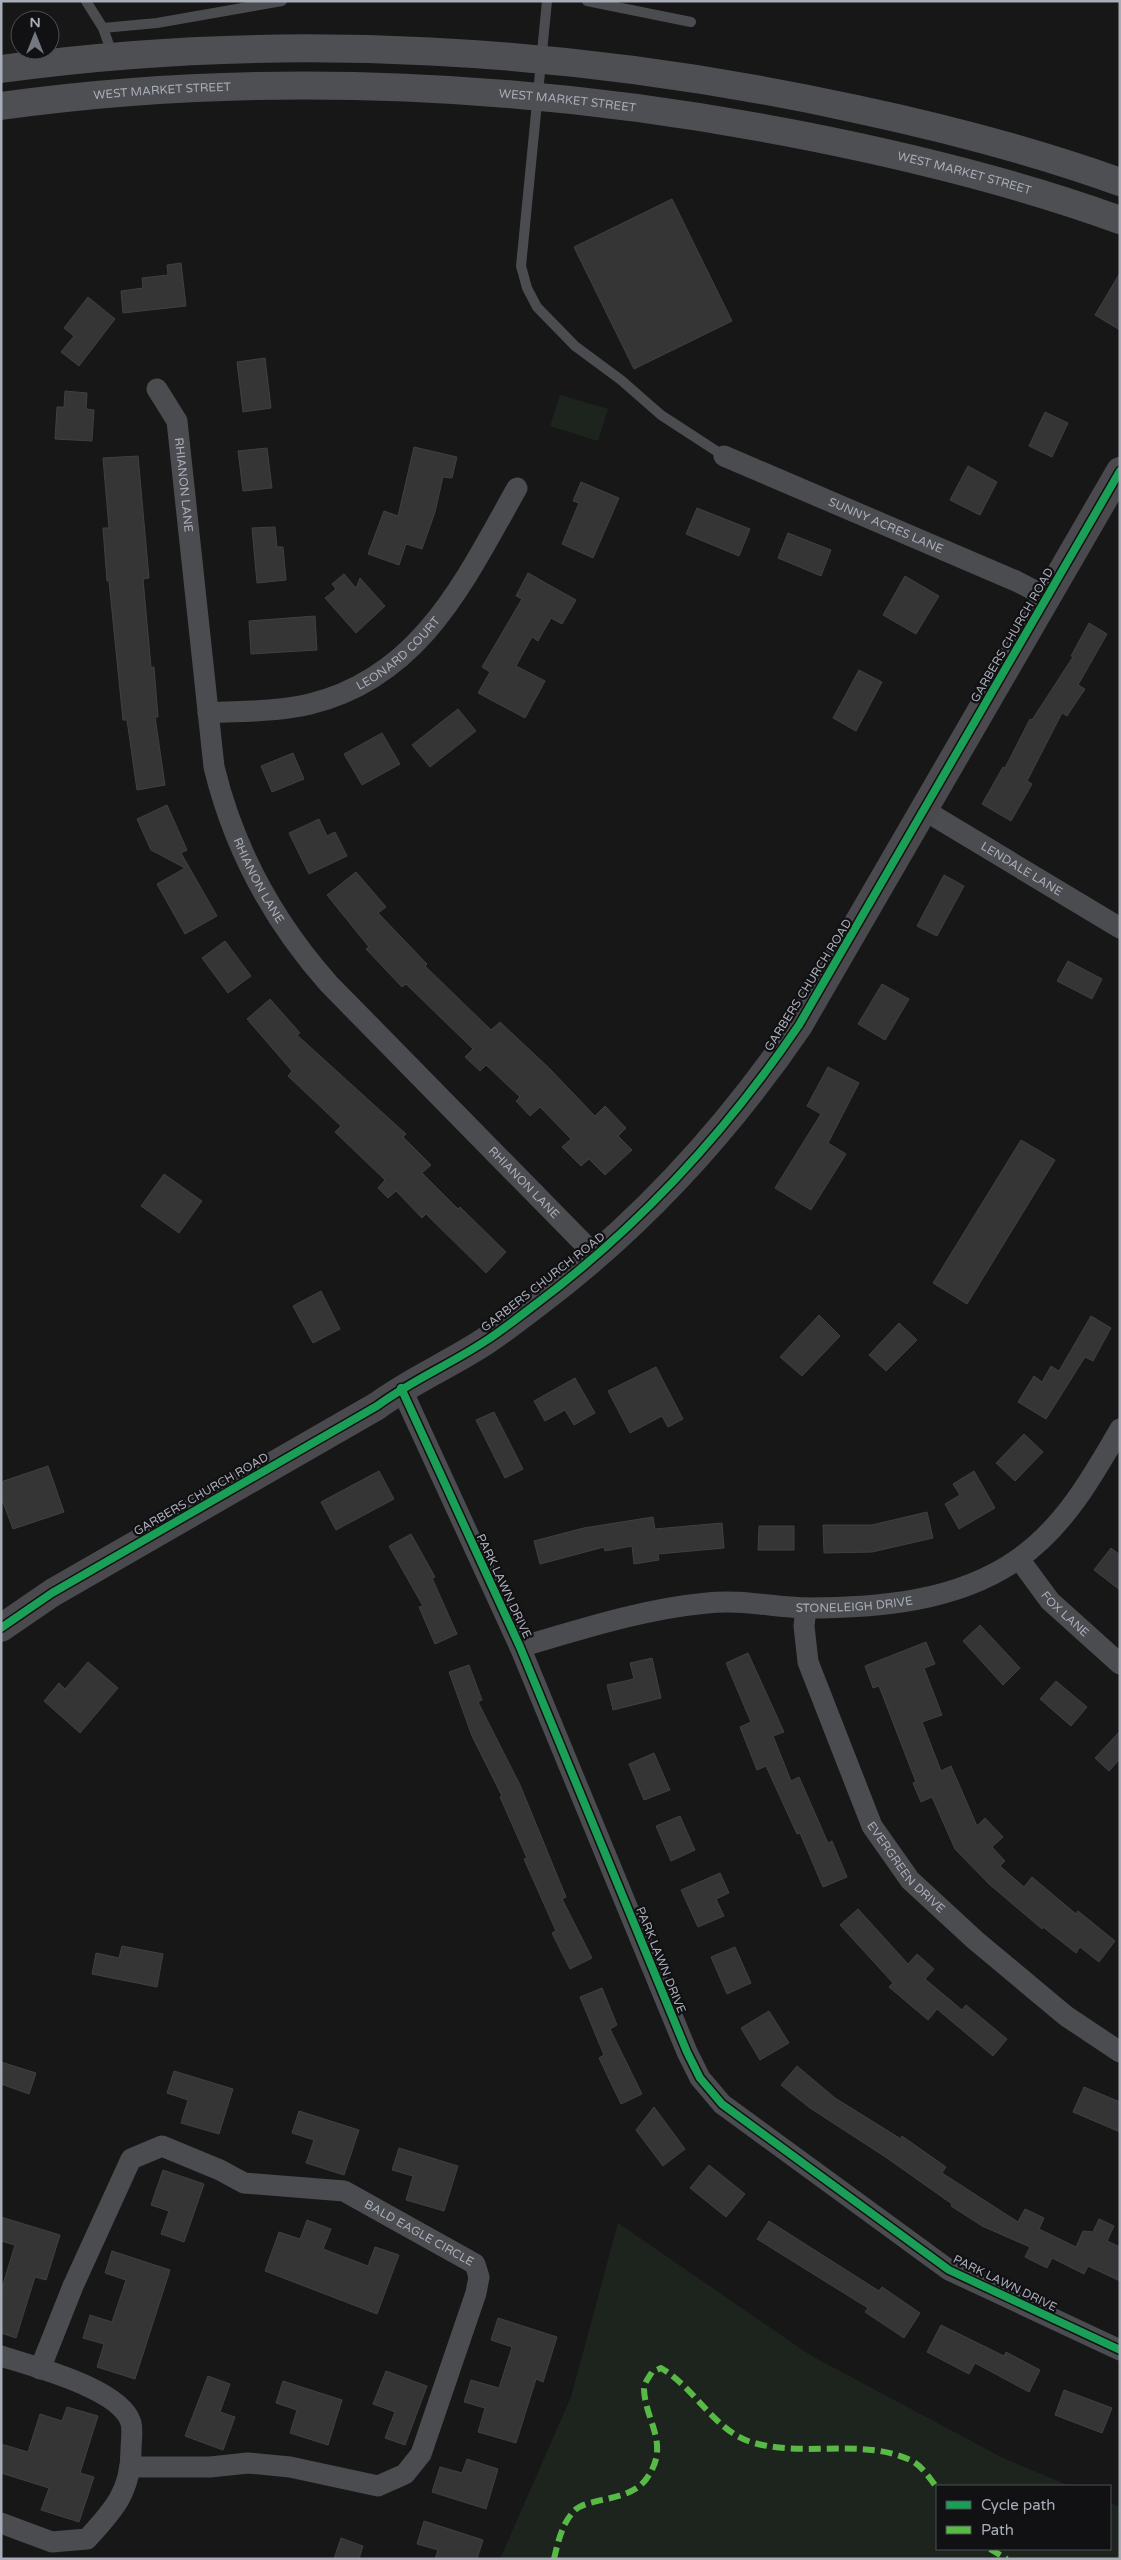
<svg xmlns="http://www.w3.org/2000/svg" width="1121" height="2560" font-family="'Varela Round',sans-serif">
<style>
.green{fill:#1d241e}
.building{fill:#353536;stroke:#3f4043}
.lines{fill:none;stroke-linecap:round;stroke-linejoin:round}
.lane{stroke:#4b4c50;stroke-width:10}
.street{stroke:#4b4c50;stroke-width:21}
.secondary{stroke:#4a4a4e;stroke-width:28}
.primary{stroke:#4d4f52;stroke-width:28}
.quiet{stroke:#58b947;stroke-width:6;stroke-dasharray:12 6;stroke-linecap:butt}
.cycleway-casing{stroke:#111113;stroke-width:11}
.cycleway{stroke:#1a9f57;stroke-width:8}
.labels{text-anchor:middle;stroke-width:4.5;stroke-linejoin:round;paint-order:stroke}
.street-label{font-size:12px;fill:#a8adb8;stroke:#111113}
</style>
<rect width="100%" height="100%" fill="#171717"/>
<!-- green -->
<g class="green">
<polygon points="560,395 608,409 598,441 550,426"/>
<polygon points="618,2223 810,2355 1003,2458 1070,2486 937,2486 937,2549 1110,2549 1110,2503 1120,2507 1120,2559 500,2559 571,2397"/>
</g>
<!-- building -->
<g class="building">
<polygon points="672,199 732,321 634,369 574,247"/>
<polygon points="181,263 186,306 123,313 121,291 143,288 142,278 168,275 167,265"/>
<polygon points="1120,273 1120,330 1095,315"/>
<polygon points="88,297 115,319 79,366 61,352 74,336 64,328"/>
<polygon points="265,358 271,408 243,412 237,362"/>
<polygon points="65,391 87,393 86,409 94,410 92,441 55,439 57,407 64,407"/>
<polygon points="1045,412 1068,423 1052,457 1029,446"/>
<polygon points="414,447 457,457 452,478 443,477 435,512 422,549 406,544 399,565 368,554 384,511 398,516"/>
<polygon points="267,448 272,488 243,491 238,451"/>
<polygon points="138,456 149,578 143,579 151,667 154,667 158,717 155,717 165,785 137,790 127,720 123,720 109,581 107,581 103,528 109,528 103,458"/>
<polygon points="968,466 997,482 980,515 950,500"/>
<polygon points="581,482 619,498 593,558 562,544 579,503 573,501"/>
<polygon points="697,508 750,529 739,556 686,534"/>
<polygon points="275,527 277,547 283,547 286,580 257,583 252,528"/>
<polygon points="788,533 831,550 821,576 778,558"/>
<polygon points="528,573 576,600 562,624 551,618 538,641 532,637 516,666 545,681 525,718 478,693 490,672 482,667 522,599 516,596"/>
<polygon points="344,574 356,588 360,578 385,606 356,633 325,598 336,589 332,584"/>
<polygon points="905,576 939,596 916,634 883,615"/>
<polygon points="315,616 317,650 251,654 249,621"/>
<polygon points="1089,623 1107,634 1078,685 1085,689 1067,716 1062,713 1027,781 1032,784 1011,821 982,804 1003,767 1005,768 1030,719 1032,720 1073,657 1071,656"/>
<polygon points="859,670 882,682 856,731 833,718"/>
<polygon points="458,709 476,731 430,767 412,745"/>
<polygon points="382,733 400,764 362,785 344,754"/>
<polygon points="293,753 304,779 272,792 261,766"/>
<polygon points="167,805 187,850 181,853 217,916 185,934 157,884 185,868 151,850 137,819"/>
<polygon points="319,819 327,836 335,832 347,856 309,874 289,833"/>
<polygon points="356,872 386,907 378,913 427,964 425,966 491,1030 500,1022 549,1068 595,1116 605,1106 626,1128 618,1136 632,1150 605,1175 589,1159 581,1166 562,1147 571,1139 540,1107 530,1116 516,1101 520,1097 486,1065 480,1071 465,1057 473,1049 406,984 402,987 366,949 369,947 327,895"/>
<polygon points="944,875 964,886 937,936 917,926"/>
<polygon points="225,941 251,976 228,993 202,958"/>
<polygon points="1068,961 1102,979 1092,999 1057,981"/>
<polygon points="882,984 909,999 885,1040 858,1024"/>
<polygon points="270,999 300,1033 297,1035 406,1134 403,1137 431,1165 422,1173 458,1209 460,1207 506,1252 486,1273 426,1214 422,1218 396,1191 388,1198 378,1188 385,1180 335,1132 341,1126 288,1076 292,1071 247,1019"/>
<polygon points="828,1067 859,1083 828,1143 846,1154 811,1210 775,1188 821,1114 807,1106"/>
<polygon points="1021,1140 1055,1160 967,1304 933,1283"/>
<polygon points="164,1174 202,1201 179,1233 141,1206"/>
<polygon points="321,1291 340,1329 313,1343 293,1306"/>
<polygon points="819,1315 840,1336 802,1376 780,1357"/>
<polygon points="1091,1316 1111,1328 1093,1361 1085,1357 1046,1419 1018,1402 1034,1376 1042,1382 1051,1366 1059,1371"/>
<polygon points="899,1323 917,1340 886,1371 869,1355"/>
<polygon points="656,1367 683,1419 668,1427 662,1416 630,1433 608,1391"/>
<polygon points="575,1378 595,1413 574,1425 565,1410 545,1421 534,1401"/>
<polygon points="494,1412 523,1469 505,1478 476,1420"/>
<polygon points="1024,1434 1043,1452 1015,1481 996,1463"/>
<polygon points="48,1466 64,1512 13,1529 1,1497 1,1482"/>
<polygon points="379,1471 394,1499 336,1530 321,1502"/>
<polygon points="974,1471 995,1508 959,1529 945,1504 960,1495 953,1484"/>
<polygon points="927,1512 933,1538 872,1552 824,1553 823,1525 872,1525"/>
<polygon points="653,1517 655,1529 722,1523 724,1548 658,1554 659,1560 634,1564 632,1546 605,1551 604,1547 540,1564 534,1541 584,1528"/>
<polygon points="759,1526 794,1526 794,1550 758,1550"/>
<polygon points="411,1534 435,1577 432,1578 457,1634 435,1644 419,1607 423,1606 389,1546"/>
<polygon points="1111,1548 1120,1555 1120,1590 1094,1570"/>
<polygon points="980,1625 1020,1668 1003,1685 963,1641"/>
<polygon points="926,1642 935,1664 924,1668 942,1715 922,1722 941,1771 951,1766 977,1826 985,1818 1003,1837 992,1847 1005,1861 1000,1866 1024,1887 1032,1877 1076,1914 1078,1911 1115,1941 1099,1962 1080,1947 1076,1953 1043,1927 1042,1929 989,1884 955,1849 932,1797 921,1802 913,1783 916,1782 879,1686 873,1688 865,1666"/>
<polygon points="748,1653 784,1732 773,1736 791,1781 799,1777 828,1843 832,1841 847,1877 823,1887 800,1833 797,1834 766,1766 757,1770 740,1727 751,1722 726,1663"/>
<polygon points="652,1658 661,1698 613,1710 607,1685 634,1679 630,1663"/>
<polygon points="88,1662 118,1688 80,1733 44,1701 59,1683 65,1689"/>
<polygon points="469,1665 482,1700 478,1702 520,1785 566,1897 562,1899 592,1958 570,1969 552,1933 556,1931 524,1859 527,1858 500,1797 502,1796 472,1736 449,1672"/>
<polygon points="1056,1681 1087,1707 1071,1726 1040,1699"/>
<polygon points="1120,1731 1120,1759 1109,1771 1095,1758"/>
<polygon points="654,1753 670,1790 644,1800 629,1764"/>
<polygon points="680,1816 695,1850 671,1861 656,1826"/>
<polygon points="720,1873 729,1893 716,1899 724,1916 698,1927 681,1890"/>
<polygon points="858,1909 908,1964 917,1954 934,1969 925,1979 962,2010 966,2005 1007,2039 993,2056 937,2009 928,2020 889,1987 893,1983 840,1925"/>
<polygon points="122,1946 163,1954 157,1987 92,1974 96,1953 119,1958"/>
<polygon points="735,1947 751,1983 727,1994 711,1957"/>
<polygon points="602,1988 617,2025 610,2029 642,2094 621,2104 599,2058 604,2055 580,1997"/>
<polygon points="769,2011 789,2043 760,2060 741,2028"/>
<polygon points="1,2062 36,2073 29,2094 1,2084"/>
<polygon points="797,2066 835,2098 901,2139 902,2136 946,2167 942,2173 1018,2222 1025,2209 1044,2218 1039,2229 1076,2247 1083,2231 1093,2232 1099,2219 1114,2226 1107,2241 1120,2247 1120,2281 1088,2266 1084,2274 1052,2258 1047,2268 1025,2257 1030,2247 982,2226 951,2206 952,2204 887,2158 810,2108 781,2085"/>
<polygon points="174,2071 233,2089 219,2134 181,2123 188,2100 167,2093"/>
<polygon points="1084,2087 1120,2102 1120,2132 1073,2112"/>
<polygon points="654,2107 685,2149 663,2166 636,2130"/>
<polygon points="299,2111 359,2130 344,2175 306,2163 314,2140 292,2133"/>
<polygon points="399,2148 458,2166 444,2211 406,2200 413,2176 392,2170"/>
<polygon points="709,2165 745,2194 726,2217 690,2188"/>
<polygon points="163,2170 204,2184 184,2242 161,2234 169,2211 151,2205"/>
<polygon points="1,2217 60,2235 46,2280 35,2277 16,2338 1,2333 1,2291 15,2245 1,2241"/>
<polygon points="307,2220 331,2229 323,2249 368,2266 375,2247 399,2255 377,2314 265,2271 279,2232 300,2239"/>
<polygon points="769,2221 879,2291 882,2287 920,2313 904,2338 865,2312 868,2308 757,2239"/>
<polygon points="112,2251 170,2270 135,2379 97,2367 104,2344 83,2338 90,2315 112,2322 126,2280 105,2273"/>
<polygon points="498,2318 557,2337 543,2382 536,2379 516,2443 478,2432 485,2408 464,2402 471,2380 499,2388 512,2347 491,2340"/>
<polygon points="941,2325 1004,2356 1006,2352 1040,2370 1029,2392 975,2363 969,2374 927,2352"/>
<polygon points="386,2371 427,2386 405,2445 385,2438 395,2412 373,2404"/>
<polygon points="208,2376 230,2384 220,2412 235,2417 223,2450 185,2436"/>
<polygon points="283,2381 342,2400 328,2445 290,2433 297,2410 276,2403"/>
<polygon points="1064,2390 1112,2408 1102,2433 1055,2415"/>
<polygon points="67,2407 98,2416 80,2473 94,2477 79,2522 41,2510 49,2488 1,2473 1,2444 28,2452 40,2414 62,2421"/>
<polygon points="467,2459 498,2469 486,2509 432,2492 440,2467 462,2473"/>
<polygon points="424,2521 483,2540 477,2559 435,2559 438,2550 417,2544"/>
<polygon points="341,2538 363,2546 359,2559 334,2559"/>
</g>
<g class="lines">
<!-- lane -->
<g class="lane">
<polyline points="86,1 103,28 113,56"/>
<polyline points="547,1 521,266 527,288 537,307 575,346 621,380 661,415 724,456"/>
<polyline points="587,1 691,22"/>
<polyline points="103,28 157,23 282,1"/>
</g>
<!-- street -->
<g class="street">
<path id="s1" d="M 157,389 L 177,421 L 214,767 C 234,849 272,920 329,984 L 596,1256"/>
<path id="s2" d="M 724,456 L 1016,581 L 1047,597"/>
<path id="s3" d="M 208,713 C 241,711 277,712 310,704 C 421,677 465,580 517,488"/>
<path id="s4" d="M 924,810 L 1120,928"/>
<polyline points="401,1388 520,1647 687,2052 700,2078 722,2104 949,2270 1120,2350"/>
<path id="s5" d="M 1019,1559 L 1050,1601 L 1120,1664"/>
<path id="s6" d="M 806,1608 L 804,1626 L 808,1662 L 872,1826 L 910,1880 L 975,1940 L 1066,2016 L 1120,2052"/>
<path id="s7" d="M 520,1647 C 582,1629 643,1609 707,1603 C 739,1599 773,1607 805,1608 C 877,1608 957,1602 1018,1559 C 1064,1527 1093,1476 1120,1429"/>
<path d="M 1,2356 C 32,2366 122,2389 131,2423 C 133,2431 131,2442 131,2450 C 131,2491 114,2510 87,2539 L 52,2542 L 1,2523"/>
<path id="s8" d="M 40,2369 L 73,2286 L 131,2159 L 162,2146 L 220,2170 L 244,2183 L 344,2191 L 475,2264 L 479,2277 L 476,2293 L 421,2454 L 405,2474 L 378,2486 L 290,2467 L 248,2463 L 210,2467 L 131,2467"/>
</g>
<!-- secondary -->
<path class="secondary" d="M 1,1628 L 52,1593 L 377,1406 C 412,1380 451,1364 487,1340 C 504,1329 520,1316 536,1304 C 640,1226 726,1132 799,1025 L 1120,471"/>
<!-- primary -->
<g class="primary">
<path d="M 1,69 C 284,30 578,48 856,109 C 945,128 1034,151 1120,182"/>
<path id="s9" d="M 1,106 C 268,69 543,84 806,136 C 912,157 1018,183 1120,220"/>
</g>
<!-- quiet -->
<g class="quiet">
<polyline points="990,2549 1007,2559"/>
<path d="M 554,2559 C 558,2542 562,2523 575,2510 C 589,2497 631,2502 647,2478 C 671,2444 645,2421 644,2389 C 644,2383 649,2377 652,2372 L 661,2368 C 695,2388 715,2431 751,2442 C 802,2458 859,2438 908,2459 C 921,2464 929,2477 937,2488"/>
</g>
<defs>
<g id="cycleway">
<polyline points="401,1388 520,1647 687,2052 700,2078 722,2104 949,2270 1120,2350"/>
<path d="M 1,1628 L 52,1593 L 377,1406 C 412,1380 451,1364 487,1340 C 504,1329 520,1316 536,1304 C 640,1226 726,1132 799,1025 L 1120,471"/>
</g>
</defs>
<!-- cycleway casing -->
<use href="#cycleway" class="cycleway-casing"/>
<!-- cycleway -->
<use href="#cycleway" class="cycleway"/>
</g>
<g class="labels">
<!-- street labels -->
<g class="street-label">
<text dy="4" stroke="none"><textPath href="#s9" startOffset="162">WEST MARKET STREET</textPath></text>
<text dy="4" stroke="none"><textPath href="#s9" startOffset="568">WEST MARKET STREET</textPath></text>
<text dy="4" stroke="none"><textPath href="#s9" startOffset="972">WEST MARKET STREET</textPath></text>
<text dy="4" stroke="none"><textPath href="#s1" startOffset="102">RHIANON LANE</textPath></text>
<text dy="4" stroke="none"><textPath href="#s2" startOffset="176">SUNNY ACRES LANE</textPath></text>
<text transform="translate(1012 635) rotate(-60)" y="4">GARBERS CHURCH ROAD</text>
<text dy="4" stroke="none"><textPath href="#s3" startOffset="206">LEONARD COURT</textPath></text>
<text dy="4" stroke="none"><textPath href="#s4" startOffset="114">LENDALE LANE</textPath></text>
<text dy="4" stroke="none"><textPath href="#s1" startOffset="508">RHIANON LANE</textPath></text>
<text transform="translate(808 985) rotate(-58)" y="4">GARBERS CHURCH ROAD</text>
<text dy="4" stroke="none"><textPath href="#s1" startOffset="912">RHIANON LANE</textPath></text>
<text transform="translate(543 1282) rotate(-38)" y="4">GARBERS CHURCH ROAD</text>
<text transform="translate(201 1494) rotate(-30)" y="4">GARBERS CHURCH ROAD</text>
<text transform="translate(504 1586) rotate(65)" y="4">PARK LAWN DRIVE</text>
<text dy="4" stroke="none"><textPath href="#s7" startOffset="340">STONELEIGH DRIVE</textPath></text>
<text dy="4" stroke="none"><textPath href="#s5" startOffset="72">FOX LANE</textPath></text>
<text dy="4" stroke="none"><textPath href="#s6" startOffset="284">EVERGREEN DRIVE</textPath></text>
<text transform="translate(661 1960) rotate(68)" y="4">PARK LAWN DRIVE</text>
<text dy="4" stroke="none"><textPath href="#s8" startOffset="539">BALD EAGLE CIRCLE</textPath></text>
<text transform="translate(1005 2283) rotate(26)" y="4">PARK LAWN DRIVE</text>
</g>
</g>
<!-- border -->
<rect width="1121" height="2560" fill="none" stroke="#a8adb8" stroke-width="5"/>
<!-- legend -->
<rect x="936" y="2485" width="175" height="65" fill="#111113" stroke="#4d4f55"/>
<rect x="946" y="2501" width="25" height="8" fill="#1a9f57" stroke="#4d4f55"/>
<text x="981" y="2510" font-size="15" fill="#a8adb8">Cycle path</text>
<rect x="946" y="2526" width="25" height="8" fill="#58b947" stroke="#4d4f55"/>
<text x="981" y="2535" font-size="15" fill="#a8adb8">Path</text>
<!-- north arrow -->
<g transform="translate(35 35)"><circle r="24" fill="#111113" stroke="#4d4f55"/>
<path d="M0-4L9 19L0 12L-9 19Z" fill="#757880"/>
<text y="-8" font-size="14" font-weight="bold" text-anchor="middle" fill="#a8adb8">N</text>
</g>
</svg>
